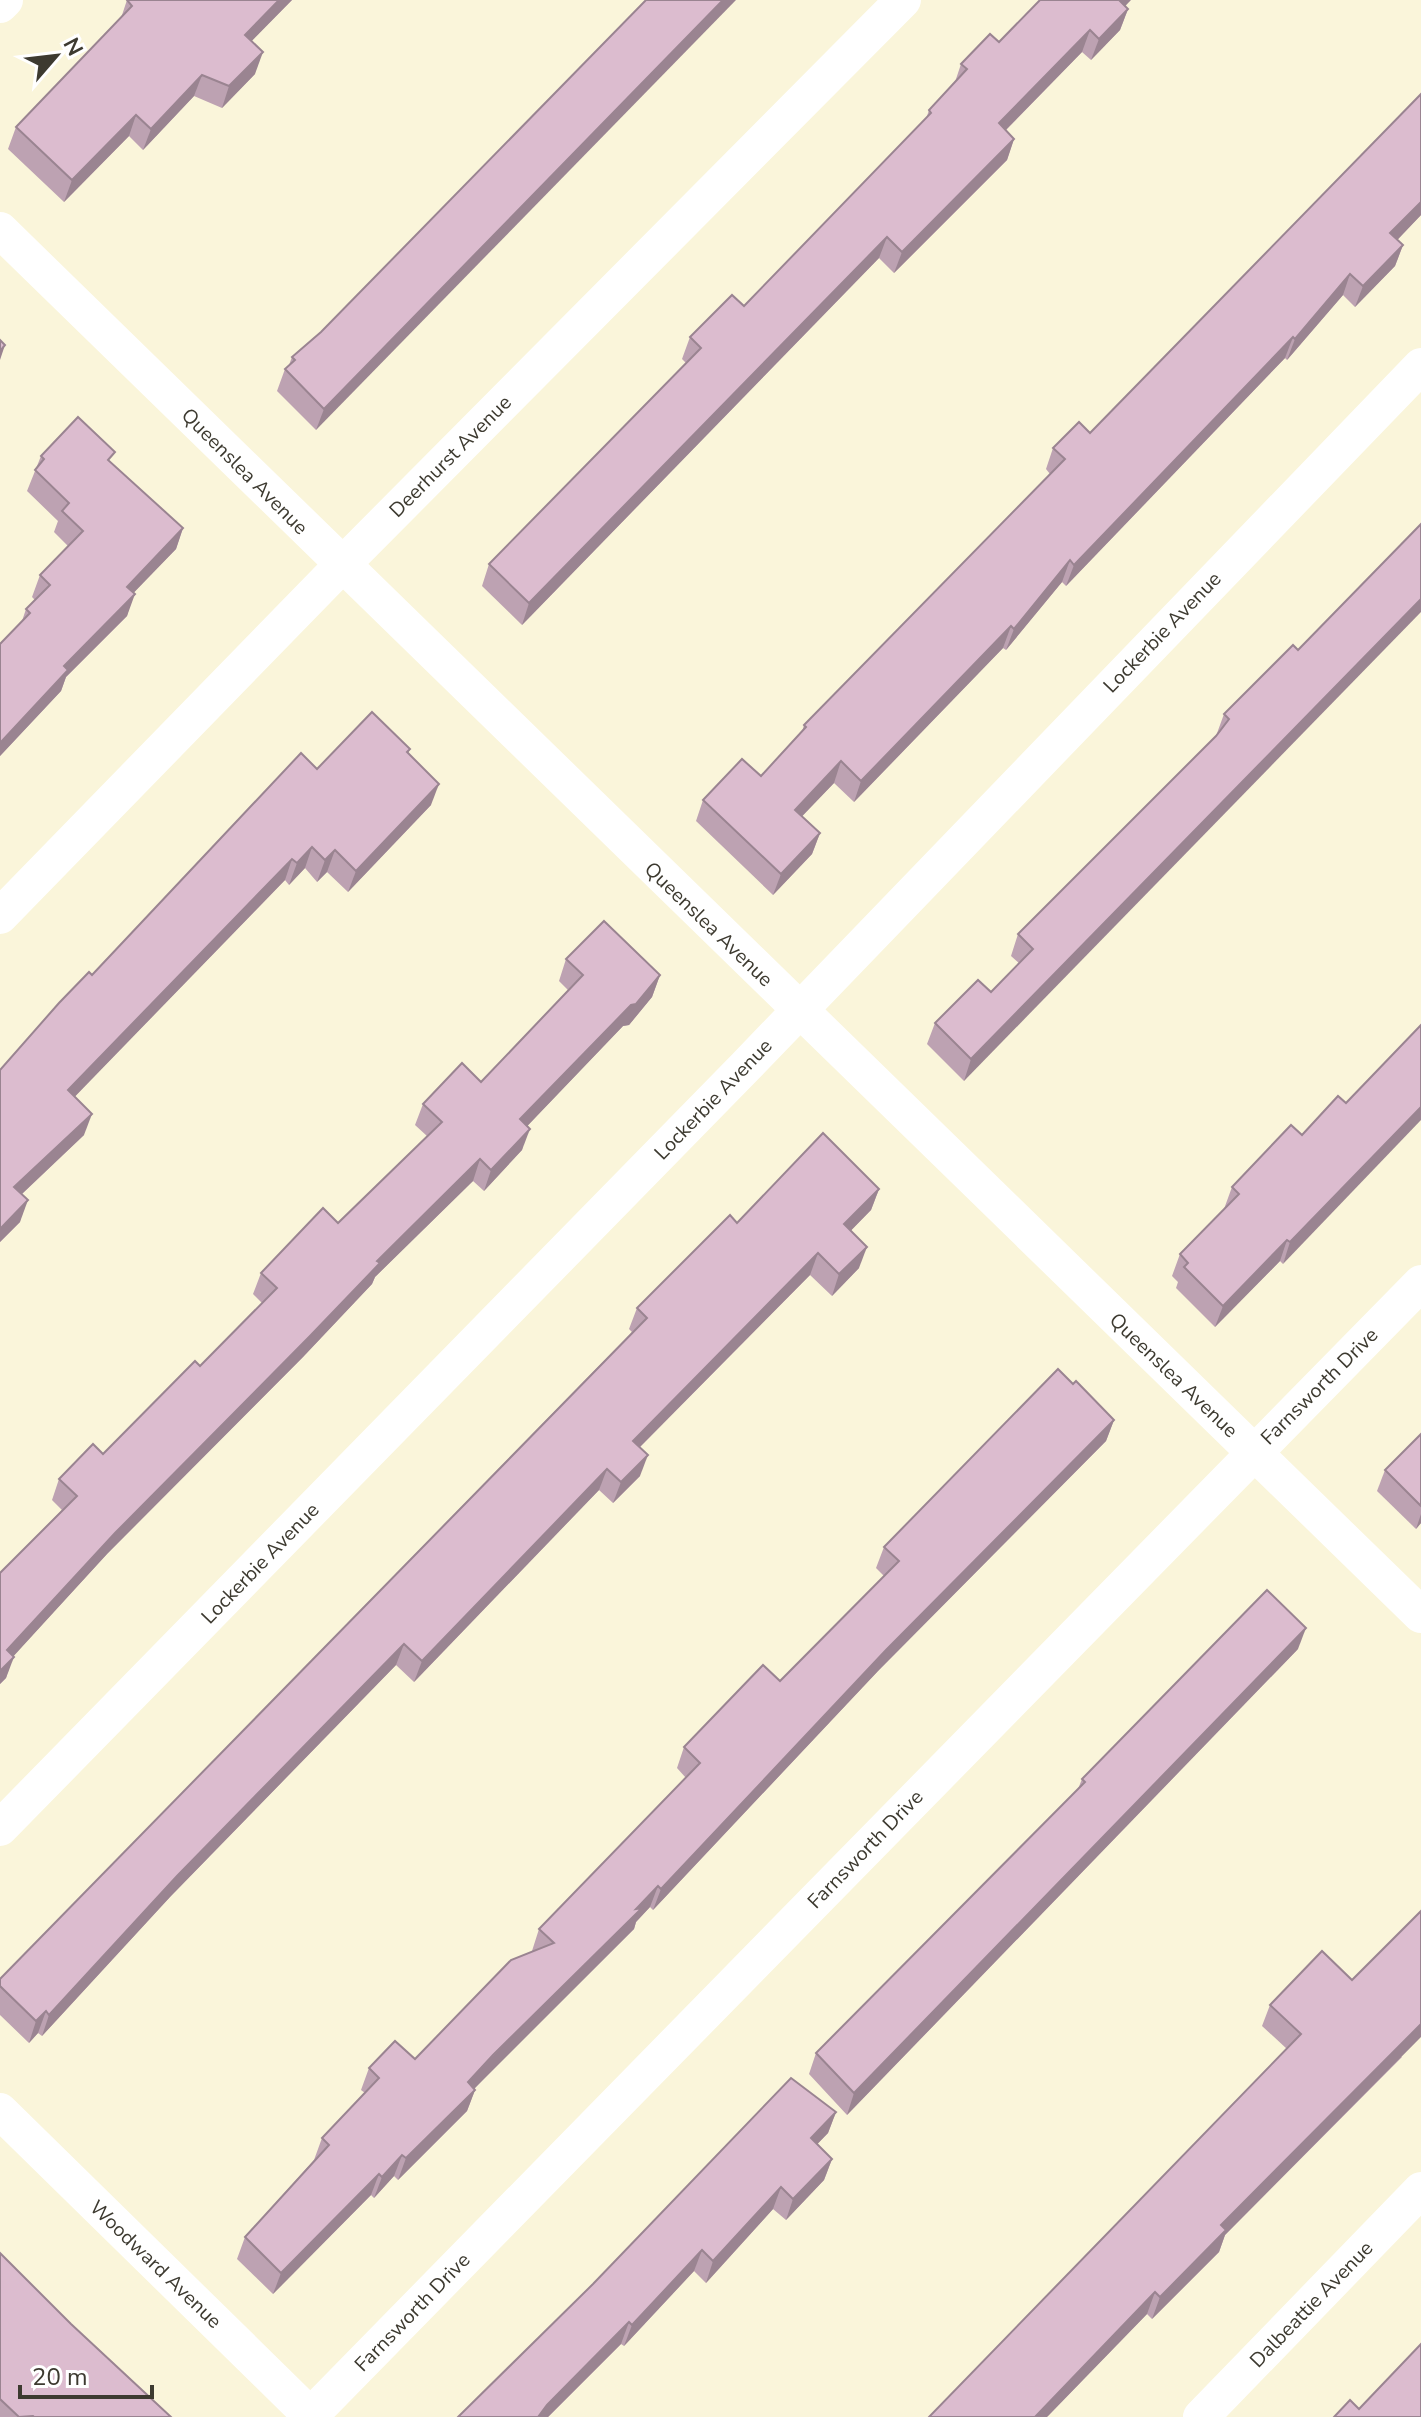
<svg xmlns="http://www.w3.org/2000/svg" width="1421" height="2417" font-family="'Nunito Sans',sans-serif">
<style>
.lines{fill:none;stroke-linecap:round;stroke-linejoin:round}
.minor{stroke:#fff;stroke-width:36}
.wall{fill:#bda2b2}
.shaded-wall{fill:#9a8491}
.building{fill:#dcbccf;stroke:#9a8491;stroke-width:2}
.labels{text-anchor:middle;stroke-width:6;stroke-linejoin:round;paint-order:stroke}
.street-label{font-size:20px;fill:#3d3a30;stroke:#fff}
</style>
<rect width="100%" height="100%" fill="#faf5da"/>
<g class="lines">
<!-- minor -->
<g class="minor">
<polyline points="0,5 5,0"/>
<polyline points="0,230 1421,1615"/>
<polyline points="0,916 341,566 903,0"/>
<polyline points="0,1828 745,1067 1421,366"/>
<polyline points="0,2111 312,2417"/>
<polyline points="311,2415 1421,1283"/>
<polyline points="1201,2417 1421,2190"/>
</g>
</g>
<!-- wall -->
<g class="wall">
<polygon points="127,0 292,0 251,41 255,74 222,108 194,96 143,150 129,136 64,202 8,149 16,127 121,18"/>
<polygon points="646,0 316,430 277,391 285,369 289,365 292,357 321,332"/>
<polygon points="1125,6 1128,9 1120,30 1091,60 1082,52 1006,130 1014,139 1007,160 894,273 879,258 522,625 482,586 489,564 686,363 682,359 690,337 744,306 926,119 929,110 955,82 961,64 999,42"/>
<polygon points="1421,94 1421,215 1397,240 1403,245 1395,266 1355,307 1343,295 1287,360 1285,358 1066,586 1062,582 1006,650 1003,648 854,802 834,783 802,816 820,833 812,854 773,895 696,821 703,800 761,776 802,732 804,725 1050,474 1046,469 1053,448 1090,433"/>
<polygon points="41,456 111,463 183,528 176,549 133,593 127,616 66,677 61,691 0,756 0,644 22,621 26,609 35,600 32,597 40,575 68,546 54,532 58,521 27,491"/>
<polygon points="1293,645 964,1081 927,1044 935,1023 991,992 1019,963 1011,956 1018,934 1216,736 1224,714"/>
<polygon points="410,749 408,754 431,805 348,892 327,872 317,882 305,868 289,885 285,880 74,1097 84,1135 22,1194 20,1222 0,1242 0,1070 92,975 317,769"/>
<polygon points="566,959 660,975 652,997 629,1025 623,1026 527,1126 522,1150 484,1191 473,1181 375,1277 372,1284 303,1357 107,1554 13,1656 6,1678 0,1684 0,1573 62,1510 52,1500 59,1479 103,1454 200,1366 262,1303 253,1294 261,1273 338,1223 427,1136 415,1125 423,1104 481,1082 568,990 559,981"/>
<polygon points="1346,1103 1283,1264 1280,1261 1215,1327 1176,1288 1178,1282 1172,1276 1180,1254 1224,1209 1232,1187"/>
<polygon points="879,1189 871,1210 850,1231 859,1268 832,1296 810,1275 640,1447 640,1476 613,1503 599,1490 414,1682 396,1665 170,1897 42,2036 38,2033 29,2043 0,2015 0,1979 632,1332 629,1329 637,1308 737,1223"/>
<polygon points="1073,1384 1114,1420 1106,1441 878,1671 653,1910 650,1907 636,1922 634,1929 486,2076 474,2089 475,2090 467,2111 398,2180 394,2176 374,2198 371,2195 273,2294 237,2259 245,2237 314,2160 322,2138 365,2093 361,2090 369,2068 415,2059 532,1952 532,1951 539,1929 686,1778 677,1768 684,1747 780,1681 884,1576 876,1568 884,1547"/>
<polygon points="1421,1434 1421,1523 1416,1529 1377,1491 1385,1470"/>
<polygon points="1298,1649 847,2115 809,2074 816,2053 1078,1789 1082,1779"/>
<polygon points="1270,2005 1402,2057 1225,2235 1219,2252 1152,2319 1147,2314 1047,2417 1287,2049 1262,2026"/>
<polygon points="836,2112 828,2133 817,2144 832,2159 824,2180 786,2220 773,2209 706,2283 694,2271 624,2346 621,2344 548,2417 458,2417"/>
<polygon points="0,2253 71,2324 171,2417 0,2417"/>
</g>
<!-- shaded-wall -->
<g class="shaded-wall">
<polygon points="279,0 292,0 237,56 245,35"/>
<polygon points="723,0 736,0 316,430 324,409"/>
<polygon points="1118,0 1131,0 1111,21"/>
<polygon points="1128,9 1120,30 1091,60 1099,39"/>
<polygon points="1090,30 1082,52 991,145 999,123"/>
<polygon points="263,52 255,74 222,108 229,86"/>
<polygon points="202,75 194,96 143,150 151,129"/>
<polygon points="136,115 129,136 64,202 72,180"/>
<polygon points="1014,139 1007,160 894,273 902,252"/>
<polygon points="1421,202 1421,215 1383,255 1390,233"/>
<polygon points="887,237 879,258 522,625 529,603"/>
<polygon points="1403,245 1395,266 1355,307 1363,286"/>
<polygon points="1350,274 1343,295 1287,360 1295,339"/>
<polygon points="1293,337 1285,358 1066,586 1074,565"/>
<polygon points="5,345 0,360 0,351"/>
<polygon points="183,528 176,549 119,608 127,587"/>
<polygon points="1070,560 1062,582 1006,650 1014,629"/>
<polygon points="135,594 127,616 66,677 61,691 0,756 0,743 64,666"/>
<polygon points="1421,599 1421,612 964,1081 971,1059"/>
<polygon points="1011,626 1003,648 854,802 861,781"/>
<polygon points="841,761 834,783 788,831 795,810"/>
<polygon points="439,784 431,805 348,892 356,871"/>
<polygon points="820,833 812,854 773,895 781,874"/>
<polygon points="312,847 305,868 289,885 297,863"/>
<polygon points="335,850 327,872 317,882 325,860"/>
<polygon points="292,859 285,880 60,1112 68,1090"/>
<polygon points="660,975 652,997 629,1025 623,1026 513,1141 520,1119"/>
<polygon points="1421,1107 1421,1120 1283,1264 1290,1242"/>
<polygon points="92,1114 84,1135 7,1208 14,1187"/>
<polygon points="530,1129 522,1150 484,1191 491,1170"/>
<polygon points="480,1159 473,1181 375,1277 372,1284 303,1357 107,1554 0,1671 7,1650 115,1533 377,1261"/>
<polygon points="879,1189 871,1210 836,1246 844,1224"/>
<polygon points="28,1200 20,1222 0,1242 0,1229"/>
<polygon points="1287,1240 1280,1261 1215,1327 1223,1306"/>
<polygon points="867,1247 859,1268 832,1296 839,1274"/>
<polygon points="818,1253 810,1275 625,1462 633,1441"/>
<polygon points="1114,1420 1106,1441 878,1671 653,1910 661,1889 886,1650"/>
<polygon points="648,1455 640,1476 613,1503 621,1482"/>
<polygon points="607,1469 599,1490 414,1682 422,1661"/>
<polygon points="1421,1514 1421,1523 1416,1529"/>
<polygon points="1306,1628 1298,1649 847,2115 854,2093"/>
<polygon points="404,1644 396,1665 170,1897 42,2036 49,2015 177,1876"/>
<polygon points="14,1657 6,1678 0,1684 0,1671"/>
<polygon points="658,1886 650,1907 636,1922 634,1929 460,2103 468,2082"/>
<polygon points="46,2011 38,2033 29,2043 36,2021"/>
<polygon points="1421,2024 1421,2037 1225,2235 1219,2252 1152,2319 1160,2297 1221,2225"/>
<polygon points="475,2090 467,2111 398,2180 406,2158"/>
<polygon points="836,2112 828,2133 803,2159 811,2138"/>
<polygon points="402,2155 394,2176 374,2198 382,2177"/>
<polygon points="832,2159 824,2180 786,2220 793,2199"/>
<polygon points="379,2174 371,2195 273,2294 281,2273"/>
<polygon points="781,2187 773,2209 706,2283 713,2261"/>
<polygon points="702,2250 694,2271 624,2346 632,2325"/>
<polygon points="1155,2292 1147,2314 1047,2417 1035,2417"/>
<polygon points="629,2322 621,2344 548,2417 538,2417 547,2405"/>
</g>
<!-- building -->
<g class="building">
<polygon points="127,0 279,0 245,35 263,52 229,86 202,75 151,129 136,115 72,180 16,127 132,6"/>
<polygon points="646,0 723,0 324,409 285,369 295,360 292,357 321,332"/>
<polygon points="1040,0 1119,0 1128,9 1099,39 1090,30 999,123 1014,139 902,252 887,237 529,603 489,564 701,348 690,337 732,295 744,306 931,113 929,110 967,69 961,64 990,34 999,42"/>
<polygon points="1421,94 1421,202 1390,233 1403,245 1363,286 1350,274 1295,339 1293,337 1074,565 1070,560 1014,629 1011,626 861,781 841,761 795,810 820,833 781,874 703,800 742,759 761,776 806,727 804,725 1065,459 1053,448 1079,422 1090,433"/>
<polygon points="0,340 5,345 0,351"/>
<polygon points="78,417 115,452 108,460 183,528 127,587 135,594 64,666 68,670 0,743 0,644 30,613 26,609 50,585 40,575 83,531 62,511 69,503 35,470 44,459 41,456"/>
<polygon points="1421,524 1421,599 971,1059 935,1023 978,980 991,992 1033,949 1018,934 1216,736 1229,719 1224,714 1293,645 1298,650"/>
<polygon points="372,712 410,749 407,752 439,784 356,871 335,850 325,860 312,847 297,863 292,859 68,1090 92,1114 14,1187 28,1200 0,1229 0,1070 59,1003 89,972 92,975 301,753 317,769"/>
<polygon points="604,921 660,975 636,1004 631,1005 520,1119 530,1129 491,1170 480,1159 377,1261 380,1263 310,1336 115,1533 7,1650 14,1657 0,1671 0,1573 77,1496 59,1479 93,1444 103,1454 195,1361 200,1366 277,1288 261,1273 323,1208 338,1223 442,1122 423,1104 462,1063 481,1082 583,975 566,959"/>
<polygon points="1421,1025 1421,1107 1290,1242 1287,1240 1223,1306 1184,1267 1188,1263 1180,1254 1239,1194 1232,1187 1291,1125 1302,1135 1338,1096 1346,1103"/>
<polygon points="823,1133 879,1189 844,1224 867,1247 839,1274 818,1253 633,1441 648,1455 621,1482 607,1469 422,1661 404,1644 177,1876 49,2015 46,2011 36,2021 0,1986 0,1979 647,1318 637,1308 730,1215 737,1223"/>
<polygon points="1058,1369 1073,1384 1076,1381 1114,1420 886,1650 661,1889 658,1886 636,1909 642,1908 493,2055 468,2082 475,2090 406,2158 402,2155 382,2177 379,2174 281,2273 245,2237 329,2145 322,2138 379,2078 369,2068 395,2041 415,2059 511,1960 554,1943 539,1929 700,1763 684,1747 763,1665 780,1681 899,1561 884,1547"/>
<polygon points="1421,1434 1421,1506 1385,1470"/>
<polygon points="1267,1590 1306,1628 854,2093 816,2053 1085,1782 1082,1779"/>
<polygon points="1421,1911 1421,2024 1221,2225 1226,2230 1160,2297 1155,2292 1035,2417 929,2417 1301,2034 1270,2005 1322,1951 1352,1980"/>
<polygon points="791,2078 836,2112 811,2138 832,2159 793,2199 781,2187 713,2261 702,2250 632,2325 629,2322 547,2405 538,2417 458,2417 593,2284"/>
<polygon points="0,2253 71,2324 171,2417 34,2417 33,2416 19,2417 0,2399"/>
<polygon points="1421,2344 1421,2417 1334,2417 1350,2400 1359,2409"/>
</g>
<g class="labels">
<!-- street labels -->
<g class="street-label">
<text transform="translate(450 456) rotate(-45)" y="7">Deerhurst Avenue</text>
<text transform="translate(245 471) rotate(45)" y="7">Queenslea Avenue</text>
<text transform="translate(1162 632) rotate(-46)" y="7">Lockerbie Avenue</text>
<text transform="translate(709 924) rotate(44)" y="7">Queenslea Avenue</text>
<text transform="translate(713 1099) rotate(-46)" y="7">Lockerbie Avenue</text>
<text transform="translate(1174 1375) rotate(44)" y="7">Queenslea Avenue</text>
<text transform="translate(1319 1386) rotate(-45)" y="7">Farnsworth Drive</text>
<text transform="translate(260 1563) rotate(-46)" y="7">Lockerbie Avenue</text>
<text transform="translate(865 1849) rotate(-46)" y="7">Farnsworth Drive</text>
<text transform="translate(156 2264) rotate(44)" y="7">Woodward Avenue</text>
<text transform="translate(1311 2304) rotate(-46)" y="7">Dalbeattie Avenue</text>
<text transform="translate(412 2312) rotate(-46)" y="7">Farnsworth Drive</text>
</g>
</g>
<!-- north arrow -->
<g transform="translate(56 56) rotate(62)" stroke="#ffffff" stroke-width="6" paint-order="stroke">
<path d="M0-6L14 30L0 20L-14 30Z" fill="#3d3a30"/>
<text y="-12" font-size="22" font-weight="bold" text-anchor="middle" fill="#3d3a30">N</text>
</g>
<!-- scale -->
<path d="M20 2385v12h132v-12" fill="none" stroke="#3d3a30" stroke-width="4"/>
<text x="32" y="2385" font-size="24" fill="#3d3a30" stroke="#ffffff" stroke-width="6" paint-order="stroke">20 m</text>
</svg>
